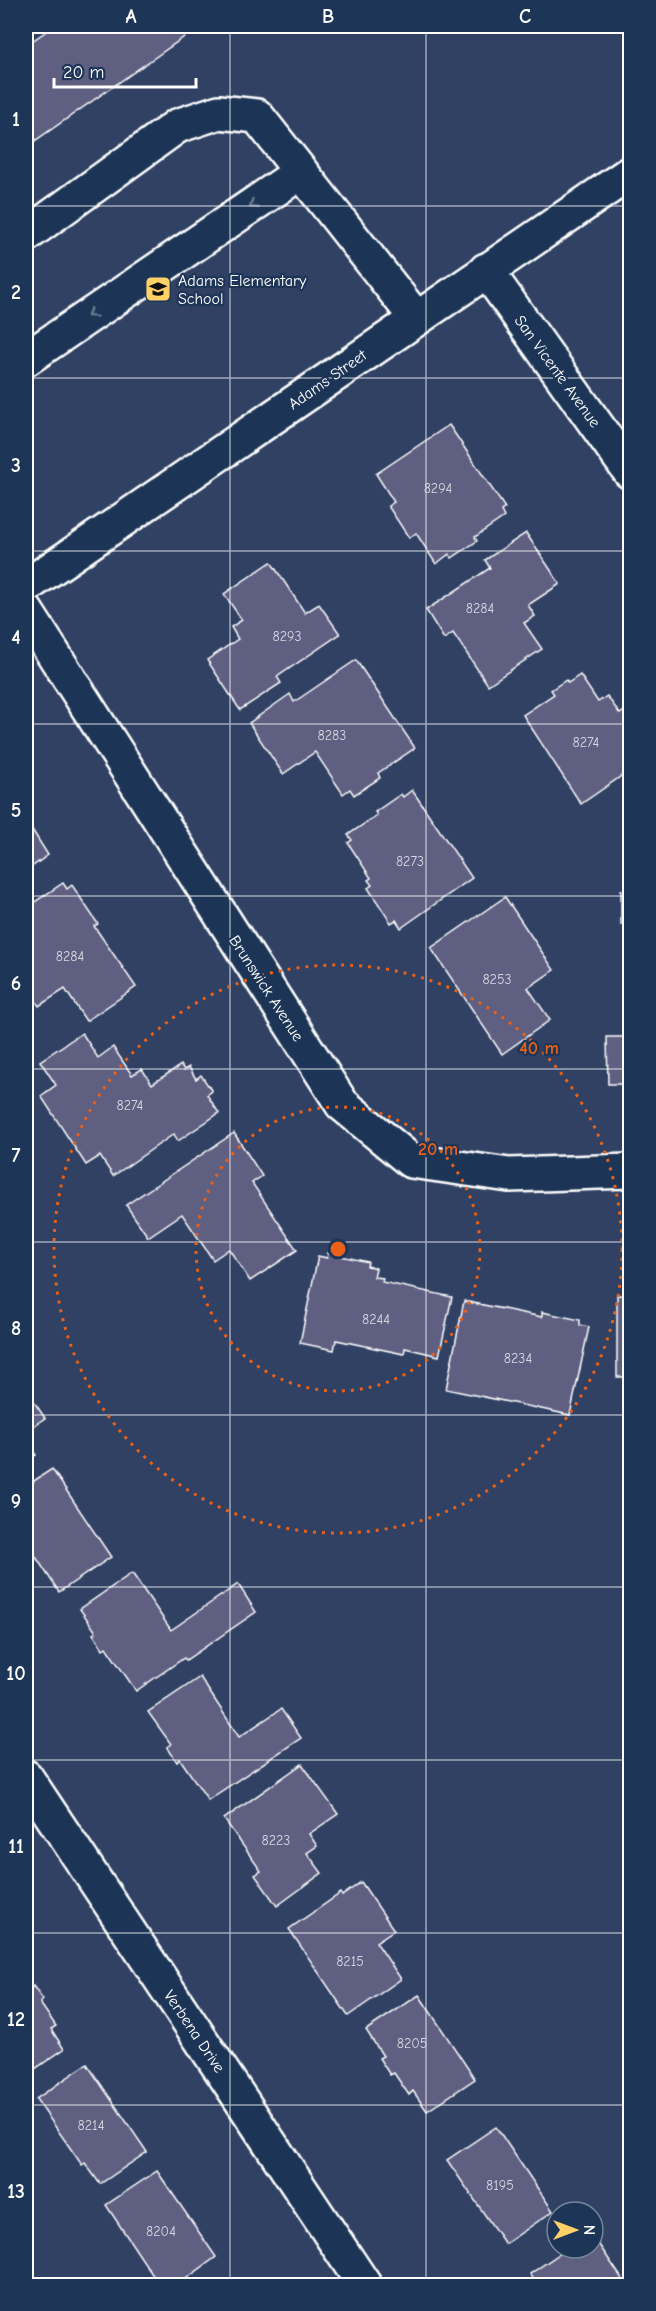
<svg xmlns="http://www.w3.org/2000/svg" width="656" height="2311" font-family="'Comic Neue',sans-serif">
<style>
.building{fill:#5e5f82;stroke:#fff;stroke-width:1.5}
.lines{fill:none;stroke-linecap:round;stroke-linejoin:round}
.minor-casing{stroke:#fff;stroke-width:38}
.major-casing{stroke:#fff;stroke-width:38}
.minor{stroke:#1d3557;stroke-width:33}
.major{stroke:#1d3557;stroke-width:33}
.oneway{stroke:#6c7c92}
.grid{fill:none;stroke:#fff;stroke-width:1.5;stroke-opacity:0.55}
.ring{fill:none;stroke:#e96118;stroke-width:3;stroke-dasharray:3 6}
.labels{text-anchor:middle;stroke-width:4.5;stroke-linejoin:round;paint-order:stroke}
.number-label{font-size:14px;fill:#d7d7e0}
.poi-label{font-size:16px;fill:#fff;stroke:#1d3557;text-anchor:start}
.street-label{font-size:16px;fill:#fff;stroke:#1d3557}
.centre{fill:#e96118;stroke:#1d3557;stroke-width:3}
.ring-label{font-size:18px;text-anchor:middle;font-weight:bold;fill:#e96118;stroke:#1d3557;stroke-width:4.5;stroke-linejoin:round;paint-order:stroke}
.neatline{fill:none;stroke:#fff;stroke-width:2}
.grid-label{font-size:20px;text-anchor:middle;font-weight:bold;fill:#fff}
</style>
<rect width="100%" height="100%" fill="#304163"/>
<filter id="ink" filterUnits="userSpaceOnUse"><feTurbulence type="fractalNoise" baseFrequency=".0167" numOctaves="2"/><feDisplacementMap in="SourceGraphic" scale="12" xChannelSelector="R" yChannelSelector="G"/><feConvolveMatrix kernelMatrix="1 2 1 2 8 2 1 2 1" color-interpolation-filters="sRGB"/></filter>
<g filter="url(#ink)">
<!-- building -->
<g class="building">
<polygon points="54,26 200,26 26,147 26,32 32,41"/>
<polygon points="449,425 505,508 501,511 504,517 475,537 477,541 452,558 449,554 436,564 416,533 409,538 388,506 394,502 376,474"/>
<polygon points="526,533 560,584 528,605 535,616 524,623 542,649 488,685 453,633 444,639 426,610 490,568 485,560"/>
<polygon points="271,562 305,613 319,604 340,634 277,677 281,683 240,710 207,660 238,639 231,627 242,620 224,594"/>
<polygon points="356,660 415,748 378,773 380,778 354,795 350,789 343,794 315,752 283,774 249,723 290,694 294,702"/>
<polygon points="580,675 598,702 607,696 620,714 630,707 630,770 581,804 523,715 554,694 551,690 566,680 568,683"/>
<polygon points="412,790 472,878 401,928 396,920 391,923 368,888 372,885 368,880 371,878 348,843 352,840 348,835 377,815 375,812 401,794 403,797"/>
<polygon points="26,820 48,855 26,871"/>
<polygon points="63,883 67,889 72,885 98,924 94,926 136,987 86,1021 65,989 39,1006 26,986 26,908"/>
<rect x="621" y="890" width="9" height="34"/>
<polygon points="505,897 554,970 528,988 550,1020 502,1054 431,948"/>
<polygon points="82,1033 98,1058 113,1047 132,1075 142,1069 152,1084 181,1065 184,1070 189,1067 196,1079 201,1075 212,1091 207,1095 219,1113 178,1141 174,1134 113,1176 100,1156 86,1165 41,1096 56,1085 40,1061"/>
<polygon points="607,1037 630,1037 630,1084 608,1084"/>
<polygon points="234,1133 262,1176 252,1183 297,1250 250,1281 229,1249 213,1260 182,1214 148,1237 126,1205"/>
<polygon points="328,1253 368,1262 367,1266 376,1268 374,1277 383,1278 382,1282 452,1297 439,1356 405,1348 404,1354 336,1340 334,1350 300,1343 318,1256 327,1258"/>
<polygon points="625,1291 630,1291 630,1377 617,1377 617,1295 625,1295"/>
<polygon points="464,1301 542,1317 542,1312 580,1320 580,1325 589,1327 570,1415 446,1389"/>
<polygon points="26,1390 45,1418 26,1431"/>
<polygon points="26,1440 36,1455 26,1462"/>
<polygon points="52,1469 111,1557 59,1592 26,1542 26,1486"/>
<polygon points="132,1573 171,1630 238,1584 256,1612 186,1660 184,1658 136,1691 106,1647 103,1649 93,1634 96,1632 80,1609"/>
<polygon points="200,1677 239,1737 281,1709 301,1738 208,1800 180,1759 177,1762 167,1747 171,1744 148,1712"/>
<polygon points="302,1764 338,1814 309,1834 317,1846 307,1853 322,1873 277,1906 255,1875 261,1871 224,1819"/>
<polygon points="361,1882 394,1930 376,1942 401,1979 348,2016 289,1929 341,1893 342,1896"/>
<polygon points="26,1982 30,1989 33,1986 43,2000 40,2003 56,2026 51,2029 64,2049 26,2075"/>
<polygon points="419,1995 475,2079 427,2111 413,2091 409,2095 394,2073 390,2075 379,2058 383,2056 366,2030"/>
<polygon points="87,2064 147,2152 100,2184 85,2163 82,2165 36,2099"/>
<polygon points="496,2127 553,2211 505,2244 447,2160"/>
<polygon points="157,2171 216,2257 176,2286 160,2286 106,2205"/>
<polygon points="593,2236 627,2286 538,2286 530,2274 568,2248 593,2248"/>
</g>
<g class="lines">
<defs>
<g id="minor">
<polyline points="26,235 177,126 219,112 257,116 416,318"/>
<polyline points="486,270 630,472"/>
<polyline points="26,359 301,172"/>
<polyline points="26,611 342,1104 411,1161 509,1175 630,1171"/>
<polyline points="26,1777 365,2286"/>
</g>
<polyline id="major" points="26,586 630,173"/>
</defs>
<!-- minor casing -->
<use href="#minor" class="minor-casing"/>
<!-- major casing -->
<use href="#major" class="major-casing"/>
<!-- minor -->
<use href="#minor" class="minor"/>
<!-- major -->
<use href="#major" class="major"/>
</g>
<!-- one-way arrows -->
<defs><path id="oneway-chevron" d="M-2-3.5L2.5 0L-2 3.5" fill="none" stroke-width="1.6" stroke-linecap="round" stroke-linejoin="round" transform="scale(1.5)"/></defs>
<g class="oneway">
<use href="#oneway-chevron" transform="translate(253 205) rotate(146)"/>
<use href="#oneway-chevron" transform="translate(91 314) rotate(146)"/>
</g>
</g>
<!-- grid -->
<path class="grid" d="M 230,26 L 230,2286M 426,26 L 426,2286M 26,206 L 630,206M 26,378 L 630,378M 26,551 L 630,551M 26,724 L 630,724M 26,896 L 630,896M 26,1069 L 630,1069M 26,1242 L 630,1242M 26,1415 L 630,1415M 26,1587 L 630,1587M 26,1760 L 630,1760M 26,1933 L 630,1933M 26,2105 L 630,2105"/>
<!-- distance rings -->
<g class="ring">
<circle cx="338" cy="1249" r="142"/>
<circle cx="338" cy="1249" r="284"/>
</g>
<!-- icons -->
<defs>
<symbol id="school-square" viewBox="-11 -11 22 22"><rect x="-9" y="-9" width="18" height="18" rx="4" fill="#ffd166" stroke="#1d3557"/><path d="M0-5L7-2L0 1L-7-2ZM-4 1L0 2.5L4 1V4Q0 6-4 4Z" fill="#111"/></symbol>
</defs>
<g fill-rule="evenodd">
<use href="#school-square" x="143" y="274" width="30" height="30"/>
</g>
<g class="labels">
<!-- number labels -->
<g class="number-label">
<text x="438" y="493">8294</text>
<text x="480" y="613">8284</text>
<text x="287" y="641">8293</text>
<text x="332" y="740">8283</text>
<text x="586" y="747">8274</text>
<text x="410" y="866">8273</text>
<text x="70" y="961">8284</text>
<text x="497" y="984">8253</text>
<text x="130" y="1110">8274</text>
<text x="376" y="1324">8244</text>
<text x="518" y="1363">8234</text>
<text x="276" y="1845">8223</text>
<text x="350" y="1966">8215</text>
<text x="412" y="2048">8205</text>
<text x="91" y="2130">8214</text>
<text x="500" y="2190">8195</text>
<text x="161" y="2236">8204</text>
</g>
<!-- poi labels -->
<g class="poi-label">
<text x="178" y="286">Adams Elementary<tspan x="178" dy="18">School</tspan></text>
</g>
<!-- street labels -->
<g class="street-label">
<text transform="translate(558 371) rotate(54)" y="6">San Vicente Avenue</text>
<text transform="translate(327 379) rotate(-35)" y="6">Adams Street</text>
<text transform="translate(267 988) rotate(57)" y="6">Brunswick Avenue</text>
<text transform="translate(195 2031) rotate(56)" y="6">Verbena Drive</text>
</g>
</g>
<circle cx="338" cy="1249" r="9" class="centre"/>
<g class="ring-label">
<text x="539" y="1054">40 m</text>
<text x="438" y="1155">20 m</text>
</g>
<!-- margin -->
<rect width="656" height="2311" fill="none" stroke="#1d3557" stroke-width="66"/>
<!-- north arrow -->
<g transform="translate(575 2230) rotate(90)"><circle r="28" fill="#1d3557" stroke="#77869a" stroke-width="1.5"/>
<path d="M0-4.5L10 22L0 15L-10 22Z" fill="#ffd166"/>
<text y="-9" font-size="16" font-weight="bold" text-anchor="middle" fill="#ffffff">N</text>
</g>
<!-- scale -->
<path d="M54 78v9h142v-9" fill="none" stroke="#ffffff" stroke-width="3"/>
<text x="63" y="78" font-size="18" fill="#ffffff" stroke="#1d3557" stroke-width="4.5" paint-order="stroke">20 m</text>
<rect x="33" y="33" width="590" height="2245" class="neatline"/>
<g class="grid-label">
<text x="131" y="23">A</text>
<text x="328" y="23">B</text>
<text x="525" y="23">C</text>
<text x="16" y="126">1</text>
<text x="16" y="299">2</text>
<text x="16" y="472">3</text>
<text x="16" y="644">4</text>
<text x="16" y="817">5</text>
<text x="16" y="990">6</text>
<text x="16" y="1162">7</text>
<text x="16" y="1335">8</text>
<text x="16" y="1508">9</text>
<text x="16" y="1680">10</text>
<text x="16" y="1853">11</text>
<text x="16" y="2026">12</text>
<text x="16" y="2198">13</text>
</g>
</svg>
